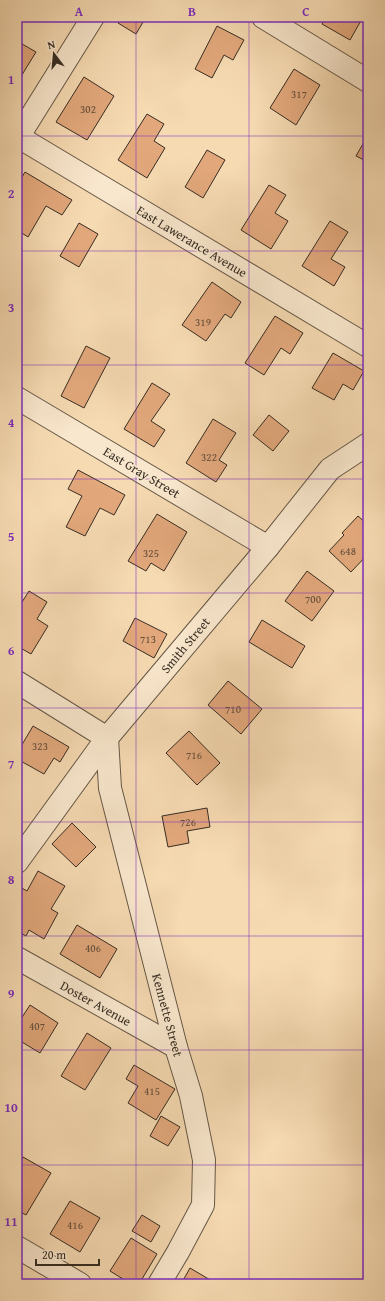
<svg xmlns="http://www.w3.org/2000/svg" width="385" height="1301" font-family="'Gentium Book Plus',serif">
<style>
.building{fill:#e2a87c;stroke:#362d23}
.lines{fill:none;stroke-linecap:round;stroke-linejoin:round}
.minor-casing{stroke:#665847;stroke-width:24}
.minor{stroke:#f9e7cd;stroke-width:22}
.grid{fill:none;stroke:#7b2cbf;stroke-width:1;stroke-opacity:0.55}
.labels{text-anchor:middle;stroke-width:3;stroke-linejoin:round;paint-order:stroke}
.number-label{font-size:11px;fill:#614c39}
.street-label{font-size:13px;fill:#362d23;stroke:#f9e7cd}
.neatline{fill:none;stroke:#7b2cbf;stroke-width:1.5}
.grid-label{font-size:13px;text-anchor:middle;font-weight:bold;fill:#7b2cbf}
</style>
<rect width="100%" height="100%" fill="#f6dab2"/>
<filter id="stains"><feTurbulence type="fractalNoise" baseFrequency=".005" numOctaves="4"/><feColorMatrix values="0 0 0 0 .2 0 0 0 0 .09 0 0 0 0 .02 0 0 0 .5 -.17"/></filter>
<radialGradient id="worn" r=".72"><stop offset=".6" stop-color="#630" stop-opacity="0"/><stop offset="1" stop-color="#630" stop-opacity=".3"/></radialGradient>
<!-- building -->
<g class="building">
<polygon points="122,17 146,17 136,34 118,23"/>
<polygon points="326,17 363,17 350,40 322,24"/>
<polygon points="217,26 244,40 233,60 224,55 212,78 195,69"/>
<polygon points="17,41 36,52 17,83"/>
<polygon points="294,69 320,85 296,125 270,108"/>
<polygon points="84,77 114,96 87,140 56,122"/>
<polygon points="147,114 164,124 154,141 165,148 147,178 118,160"/>
<polygon points="368,135 368,162 356,156"/>
<polygon points="207,150 225,160 203,198 185,187"/>
<polygon points="25,172 72,200 62,215 46,206 28,237 17,230 17,185"/>
<polygon points="269,185 286,195 275,213 288,221 271,249 241,230"/>
<polygon points="330,221 348,232 331,259 345,267 334,286 302,266"/>
<polygon points="79,223 98,234 79,267 60,256"/>
<polygon points="212,282 241,302 231,318 225,314 206,341 182,325"/>
<polygon points="275,316 303,333 290,354 281,348 264,375 245,363"/>
<polygon points="86,346 110,358 84,408 61,396"/>
<polygon points="333,353 364,371 353,390 343,384 334,400 312,388"/>
<polygon points="152,383 170,394 151,421 165,430 154,447 124,429"/>
<polygon points="269,415 289,431 273,451 253,435"/>
<polygon points="213,419 236,433 219,460 227,465 216,482 186,463"/>
<polygon points="78,470 125,495 114,515 100,508 85,536 66,527 82,496 68,489"/>
<polygon points="157,514 187,532 164,571 151,563 146,571 128,561"/>
<polygon points="358,516 368,525 368,551 366,553 368,554 351,572 329,551 344,535 342,533"/>
<polygon points="307,571 334,591 312,621 285,601"/>
<polygon points="29,591 47,602 37,619 48,626 31,654 17,646 17,610"/>
<polygon points="135,618 167,634 154,658 123,641"/>
<polygon points="262,620 305,646 292,668 249,642"/>
<polygon points="228,681 262,709 241,734 208,705"/>
<polygon points="33,726 69,747 60,762 54,758 44,774 17,759 17,753"/>
<polygon points="189,731 220,763 197,785 166,753"/>
<polygon points="207,808 210,827 187,831 189,843 168,847 162,816"/>
<polygon points="72,823 96,847 76,867 52,844"/>
<polygon points="38,871 65,886 51,909 58,913 44,939 29,930 26,936 17,931 17,892 20,887 27,891"/>
<polygon points="77,925 117,949 100,978 60,954"/>
<polygon points="30,1005 58,1023 40,1053 17,1039 17,1025"/>
<polygon points="87,1033 111,1048 85,1090 61,1076"/>
<polygon points="134,1065 175,1089 156,1120 128,1103 138,1086 126,1079"/>
<polygon points="161,1116 180,1127 168,1146 150,1136"/>
<polygon points="23,1157 51,1173 26,1215 17,1210 17,1168"/>
<polygon points="70,1201 100,1218 80,1252 50,1234"/>
<polygon points="142,1215 160,1226 151,1242 132,1231"/>
<polygon points="131,1238 157,1254 139,1284 131,1284 110,1271"/>
<polygon points="190,1268 217,1284 181,1284"/>
<polygon points="25,1279 34,1284 22,1284"/>
</g>
<g class="lines">
<defs>
<g id="minor">
<polyline points="263,17 368,81"/>
<polyline points="17,136 368,346"/>
<polyline points="17,139 93,17"/>
<polyline points="17,398 268,547"/>
<polyline points="17,682 107,738 110,788 176,1047 191,1096 204,1160 203,1205 178,1252 159,1284"/>
<polyline points="17,862 107,738 268,547 330,469 368,444"/>
<polyline points="17,958 176,1047"/>
<polyline points="17,1247 80,1284"/>
</g>
</defs>
<!-- minor casing -->
<use href="#minor" class="minor-casing"/>
<!-- minor -->
<use href="#minor" class="minor"/>
</g>
<!-- grid -->
<path class="grid" d="M 136,17 L 136,1284M 249,17 L 249,1284M 17,136 L 368,136M 17,251 L 368,251M 17,365 L 368,365M 17,479 L 368,479M 17,593 L 368,593M 17,708 L 368,708M 17,822 L 368,822M 17,936 L 368,936M 17,1050 L 368,1050M 17,1165 L 368,1165"/>
<g class="labels">
<!-- number labels -->
<g class="number-label">
<text x="299" y="98">317</text>
<text x="88" y="113">302</text>
<text x="203" y="326">319</text>
<text x="209" y="461">322</text>
<text x="348" y="555">648</text>
<text x="151" y="557">325</text>
<text x="313" y="603">700</text>
<text x="148" y="643">713</text>
<text x="233" y="713">710</text>
<text x="40" y="750">323</text>
<text x="194" y="759">716</text>
<text x="188" y="826">726</text>
<text x="93" y="952">406</text>
<text x="37" y="1030">407</text>
<text x="152" y="1095">415</text>
<text x="75" y="1229">416</text>
</g>
<!-- street labels -->
<g class="street-label">
<text transform="translate(192 241) rotate(31)" y="5">East Lawerance Avenue</text>
<text transform="translate(142 472) rotate(31)" y="5">East Gray Street</text>
<text transform="translate(185 645) rotate(-50)" y="5">Smith Street</text>
<text transform="translate(96 1003) rotate(29)" y="5">Doster Avenue</text>
<text transform="translate(168 1015) rotate(75)" y="5">Kennette Street</text>
</g>
</g>
<!-- margin -->
<rect width="385" height="1301" fill="none" stroke="#f6dab2" stroke-width="44"/>
<!-- north arrow -->
<g transform="translate(54 54) rotate(344)" stroke="#f9e7cd" stroke-width="3" paint-order="stroke">
<path d="M0-3L7 15L0 10L-7 15Z" fill="#362d23"/>
<text y="-6" font-size="11" font-weight="bold" text-anchor="middle" fill="#362d23">N</text>
</g>
<!-- scale -->
<path d="M36 1259v6h63v-6" fill="none" stroke="#362d23" stroke-width="2"/>
<text x="42" y="1259" font-size="12" fill="#362d23" stroke="#f9e7cd" stroke-width="3" paint-order="stroke">20 m</text>
<rect x="22" y="22" width="341" height="1257" class="neatline"/>
<g class="grid-label">
<text x="79" y="16">A</text>
<text x="192" y="16">B</text>
<text x="306" y="16">C</text>
<text x="11" y="84">1</text>
<text x="11" y="198">2</text>
<text x="11" y="312">3</text>
<text x="11" y="427">4</text>
<text x="11" y="541">5</text>
<text x="11" y="655">6</text>
<text x="11" y="769">7</text>
<text x="11" y="884">8</text>
<text x="11" y="998">9</text>
<text x="11" y="1112">10</text>
<text x="11" y="1226">11</text>
</g>
<rect width="100%" height="100%" filter="url(#stains)"/>
<rect width="100%" height="100%" fill="url(#worn)"/>
</svg>
